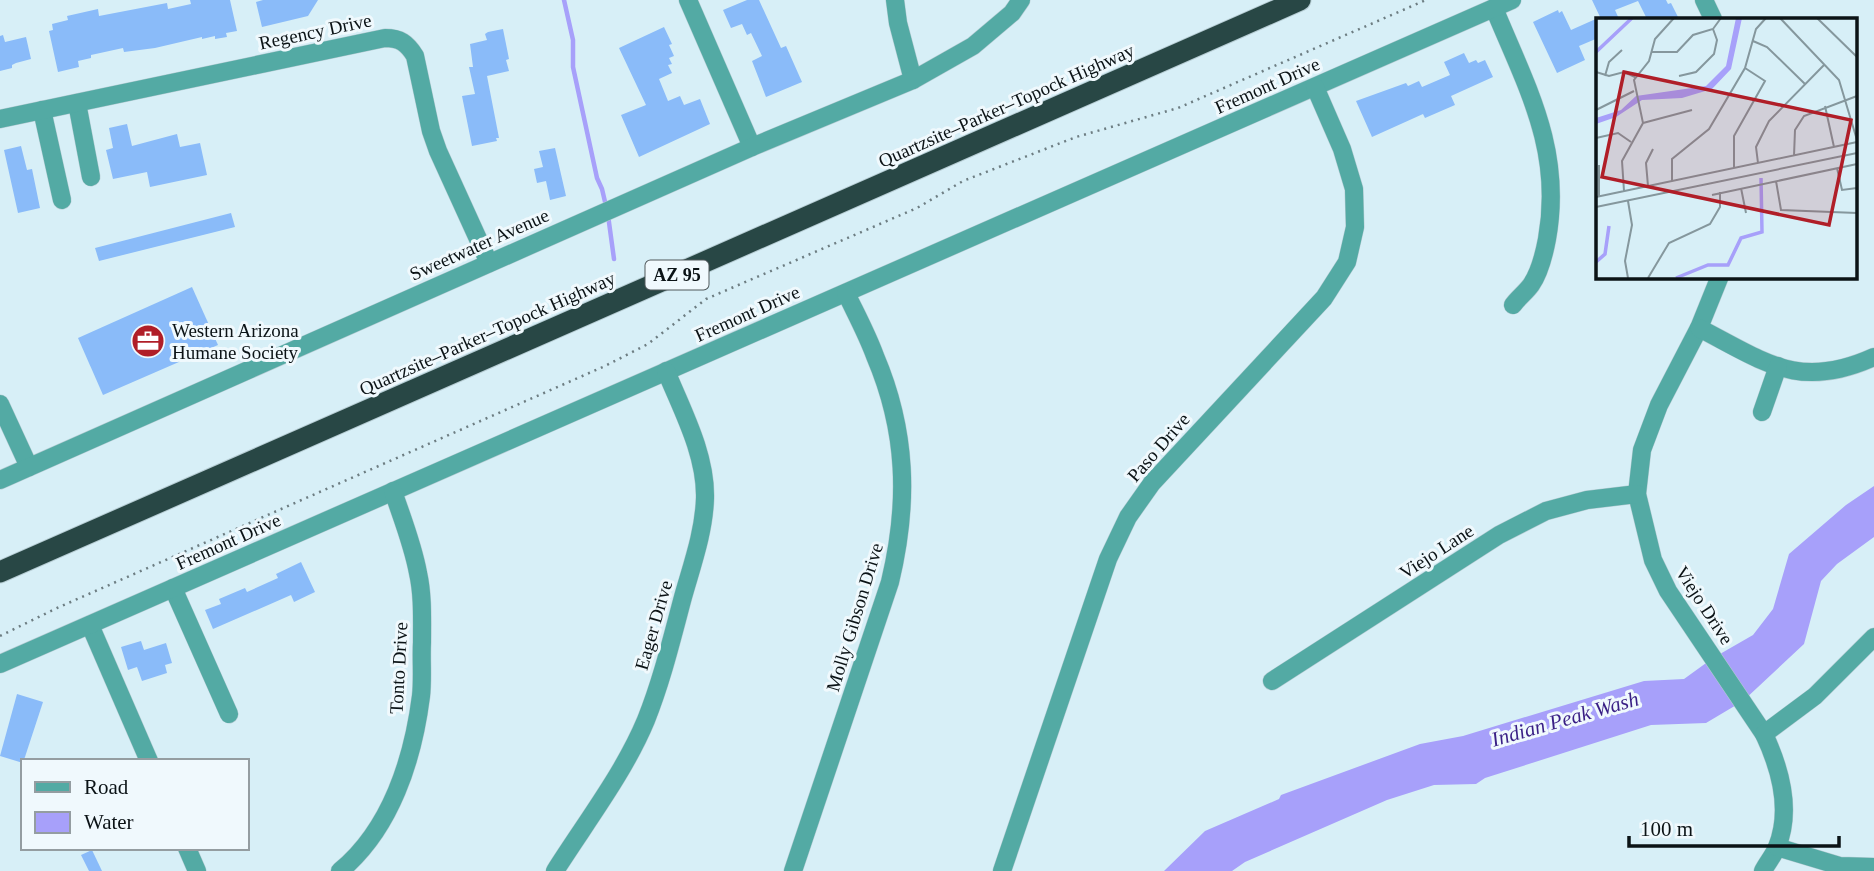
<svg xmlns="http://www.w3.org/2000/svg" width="1874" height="871" font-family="'Times New Roman',serif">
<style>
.water{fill:#a7a0fa}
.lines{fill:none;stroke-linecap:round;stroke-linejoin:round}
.stream{stroke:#a7a0fa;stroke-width:4.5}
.building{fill:#8abbf9}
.minor-casing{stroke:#b6ccd3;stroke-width:19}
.highway-casing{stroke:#b6ccd3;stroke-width:23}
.path{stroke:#6d7d82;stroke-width:2.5;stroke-dasharray:2 5;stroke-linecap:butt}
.minor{stroke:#53aaa4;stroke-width:18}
.highway{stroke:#284745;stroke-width:21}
.labels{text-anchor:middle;stroke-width:6;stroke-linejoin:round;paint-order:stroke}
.shield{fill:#f0f9fd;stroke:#50585b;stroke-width:2}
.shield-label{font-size:18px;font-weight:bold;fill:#0b1316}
.street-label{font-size:19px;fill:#0b1316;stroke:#f0f9fd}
.poi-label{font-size:19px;fill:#0b1316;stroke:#f0f9fd;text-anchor:start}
.water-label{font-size:21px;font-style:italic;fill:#391f85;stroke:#f0f9fd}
.inset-river{fill:none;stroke:#a7a0fa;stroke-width:3.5}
.inset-road{fill:none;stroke:#85979d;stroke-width:2}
.view{fill:#b01e28;fill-opacity:0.15;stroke:#b01e28;stroke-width:3.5}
.inset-edge{fill:none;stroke:#0b1316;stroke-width:3.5}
</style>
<rect width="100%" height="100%" fill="#d7eff7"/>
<!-- water -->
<polygon class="water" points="1874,486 1874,537 1837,564 1821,581 1804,644 1743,701 1706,723 1651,725 1485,778 1476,784 1434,785 1387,800 1245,862 1232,871 1164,871 1205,831 1279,799 1281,795 1420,744 1463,736 1644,681 1684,679 1713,658 1753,635 1773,609 1789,554 1846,505"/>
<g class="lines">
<!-- stream -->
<g class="stream">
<polyline points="564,0 573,40 573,67 597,178 602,189 606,206"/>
<polyline points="608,215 614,259"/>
</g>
</g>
<!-- building -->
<g class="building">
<polygon points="190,0 230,0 237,31 226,33 227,37 215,39 215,36 202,39 202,37 155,48 124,52 123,48 91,55 91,58 78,61 79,67 58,72 49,31 53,30 52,24 68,20 67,16 98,9 99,16 167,3 168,9 191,4"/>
<polygon points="263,0 318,0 308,16 262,27 256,2"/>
<polygon points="747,0 759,0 781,48 786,46 802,82 766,97 752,61 762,56 751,33 747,35 742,24 731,28 723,10"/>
<polygon points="1592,0 1666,0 1668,4 1671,3 1679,19 1647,19 1638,1 1615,10 1619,19 1601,19"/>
<polygon points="1558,10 1559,13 1562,11 1571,30 1598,18 1598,38 1579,46 1585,60 1557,73 1533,22"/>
<polygon points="664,27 672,44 669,45 674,56 669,58 672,64 668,65 672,73 659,79 668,101 680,96 684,105 700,99 710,124 639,157 621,115 646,105 619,48"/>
<polygon points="503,29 509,59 506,60 509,71 487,76 499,138 496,138 497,141 472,146 462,96 475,94 469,67 473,67 470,44 487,40 485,34 488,32"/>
<polygon points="3,35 5,42 26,37 31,59 16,63 12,65 12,68 0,71 0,36"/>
<polygon points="1464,53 1469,63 1476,60 1478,63 1485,60 1493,77 1451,96 1455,105 1425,118 1423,114 1372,137 1356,101 1406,83 1408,86 1419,81 1422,87 1450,75 1444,62"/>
<polygon points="127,124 132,146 177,134 180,147 200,143 207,175 150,187 147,172 113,179 106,150 113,148 109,128"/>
<polygon points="21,146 27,170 32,169 40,208 18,213 4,150"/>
<polygon points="555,148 566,196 550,200 546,181 537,183 534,169 543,167 539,151"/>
<polygon points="231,213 235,227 99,261 95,248"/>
<polygon points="192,287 218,345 103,395 78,338"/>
<polygon points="301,562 315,592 294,602 291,595 213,629 205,610 221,604 219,599 245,588 247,592 278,578 276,574"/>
<polygon points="141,641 144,650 166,643 172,663 165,665 167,673 142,681 137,667 128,670 121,647"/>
<polygon points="17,694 43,702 23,763 0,756"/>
<polygon points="92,850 102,871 89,871 81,855"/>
</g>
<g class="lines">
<defs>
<g id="minor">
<polyline points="688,0 752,147"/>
<polyline points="895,0 898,23 913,80"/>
<polyline points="1704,0 1713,19"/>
<path d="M 1494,8 C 1527,88 1563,150 1547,239 C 1544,255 1540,272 1531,285 C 1526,292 1518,298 1513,305"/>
<polyline points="77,103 91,177"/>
<polyline points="42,110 62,200"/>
<path d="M 0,119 L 385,38 C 400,38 407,43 415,56 L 431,131 L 438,151 L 489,263"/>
<path d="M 1720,276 L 1699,328 L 1659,405 L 1642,450 L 1637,494 L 1653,560 L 1668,591 L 1764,734 C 1780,768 1792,810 1777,847 C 1774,855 1767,863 1763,871"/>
<path d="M 1699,328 C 1765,362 1799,391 1874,357"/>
<polyline points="0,404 29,467"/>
<polyline points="1762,412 1778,366"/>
<polyline points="0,480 752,147 913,80 973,46 1012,13 1021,0"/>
<polyline points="173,588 229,714"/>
<polyline points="90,625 149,761"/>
<polyline points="0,664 1512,0"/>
<polyline points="1272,681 1499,535 1546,511 1587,500 1637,494"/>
<polyline points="1764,734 1815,696 1874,637"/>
<polyline points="1777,847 1840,866 1874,867"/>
<polyline points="187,848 197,871"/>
<path d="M 340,871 C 391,829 413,759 421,696 C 423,678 421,660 422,642 C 422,619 423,595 418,573 C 413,545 402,518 393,491"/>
<path d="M 555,871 C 586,822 624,773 646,720 C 662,680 672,638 683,597 C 692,565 704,532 705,498 C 706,454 682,410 666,371"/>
<path d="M 793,871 L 890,582 C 909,503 907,431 875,356 C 867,334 856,314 846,293"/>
<polyline points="1002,871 1108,559 1128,517 1152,483 1324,298 1347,262 1355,227 1354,189 1342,149 1315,87"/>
</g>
<polyline id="highway" points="0,572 1300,0"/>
</defs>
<!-- minor casing -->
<use href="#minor" class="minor-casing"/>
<!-- highway casing -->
<use href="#highway" class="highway-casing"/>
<!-- path -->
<polyline class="path" points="0,636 57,608 605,366 648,344 706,299 917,208 963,181 1076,137 1178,108 1426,0"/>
<!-- minor -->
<use href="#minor" class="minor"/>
<!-- highway -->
<use href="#highway" class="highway"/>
</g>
<!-- icons -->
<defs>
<symbol id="office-disc" viewBox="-11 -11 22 22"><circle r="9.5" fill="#b01e28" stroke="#f0f9fd"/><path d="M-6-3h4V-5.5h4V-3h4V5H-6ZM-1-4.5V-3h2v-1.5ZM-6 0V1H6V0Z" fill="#fff"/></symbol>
</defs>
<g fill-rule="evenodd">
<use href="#office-disc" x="129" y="322" width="38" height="38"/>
</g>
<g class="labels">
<!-- shield labels -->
<rect class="shield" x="645.5" y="260.5" width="63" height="29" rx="5"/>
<g class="shield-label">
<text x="677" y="281">AZ 95</text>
</g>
<!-- street labels -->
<g class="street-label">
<text transform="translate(315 31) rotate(-12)" y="7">Regency Drive</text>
<text transform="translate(1267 85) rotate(-24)" y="7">Fremont Drive</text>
<text transform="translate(1006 105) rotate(-24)" y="7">Quartzsite–Parker–Topock Highway</text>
<text transform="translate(479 244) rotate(-24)" y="7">Sweetwater Avenue</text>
<text transform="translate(747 313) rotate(-24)" y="7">Fremont Drive</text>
<text transform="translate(487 333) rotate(-24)" y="7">Quartzsite–Parker–Topock Highway</text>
<text transform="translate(1158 447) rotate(-49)" y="7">Paso Drive</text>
<text transform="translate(228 541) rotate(-24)" y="7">Fremont Drive</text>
<text transform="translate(1436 551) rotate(-33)" y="7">Viejo Lane</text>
<text transform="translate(1705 605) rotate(57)" y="7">Viejo Drive</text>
<text transform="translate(854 617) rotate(-73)" y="7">Molly Gibson Drive</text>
<text transform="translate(653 625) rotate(-74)" y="7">Eager Drive</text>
<text transform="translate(398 668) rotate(-87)" y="7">Tonto Drive</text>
</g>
<!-- poi labels -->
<g class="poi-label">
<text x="172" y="337">Western Arizona<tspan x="172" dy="22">Humane Society</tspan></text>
</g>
<!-- water labels -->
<g class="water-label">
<text transform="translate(1565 719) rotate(-16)" y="7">Indian Peak Wash</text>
</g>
</g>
<!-- overview -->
<g transform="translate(1596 18)">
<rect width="261" height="261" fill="#d7eff7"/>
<path d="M 140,0 L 146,0 L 135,51 L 116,71 L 86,80 L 46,82 L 20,99 L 0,106 L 0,100 L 25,92 L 40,78 L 110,68 L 130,48 Z" fill="#a7a0fa"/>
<path class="inset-river" d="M 0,34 L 36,0M 0,244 L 9,236 L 13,208M 80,260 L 112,247 L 132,247 L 145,220 L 166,214 L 165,160"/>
<path class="inset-road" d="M 184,0 L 243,62 L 261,122M 221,0 L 261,39M 157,23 L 171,29 L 209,66M 56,34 L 81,34 L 97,17 L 117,11 L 125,0M 0,54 L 13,58 L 28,54 L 39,59M 9,58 L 13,44 L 26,32M 83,58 L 100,54 L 118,36 L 121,22 L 117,11M 229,88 L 238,129M 0,92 L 38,73M 47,105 L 96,92M 0,120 L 22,115 L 35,124M 198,138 L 199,112 L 208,98 L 261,78M 162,145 L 160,129 L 173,103 L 229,46M 3,147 L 3,178M 138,150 L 138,118 L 169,63 L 149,50M 241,150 L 246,172 L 261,170M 76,163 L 76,141 L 113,111 L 149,50 L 160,11 L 170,0M 180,163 L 185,192 L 261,195M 52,168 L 50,145 L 57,131M 145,170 L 150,195M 28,173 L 26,143 L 47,105 L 38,62 L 53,43 L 59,21 L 78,0M 116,177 L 261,146M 0,179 L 261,124M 32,183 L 36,207 L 29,243 L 32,260M 0,189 L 261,135M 52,260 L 73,225 L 114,206 L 124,189 L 124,174"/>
<path class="view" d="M 28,54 L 255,102 L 233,207 L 6,159 Z"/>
<rect width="261" height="261" class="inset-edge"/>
</g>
<!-- legend -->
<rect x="21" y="759" width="228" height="91" fill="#f0f9fd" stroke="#949da1" stroke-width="2"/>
<rect x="35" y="782" width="35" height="10" fill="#53aaa4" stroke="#949da1" stroke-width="2"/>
<text x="84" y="794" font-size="21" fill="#0b1316">Road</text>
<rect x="35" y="812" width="35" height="21" fill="#a7a0fa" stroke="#949da1" stroke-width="2"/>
<text x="84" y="829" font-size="21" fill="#0b1316">Water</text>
<!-- scale -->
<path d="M1629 836v10h210v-10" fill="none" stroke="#0b1316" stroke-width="3.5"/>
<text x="1640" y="836" font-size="21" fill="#0b1316" stroke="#f0f9fd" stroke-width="5" paint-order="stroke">100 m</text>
</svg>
